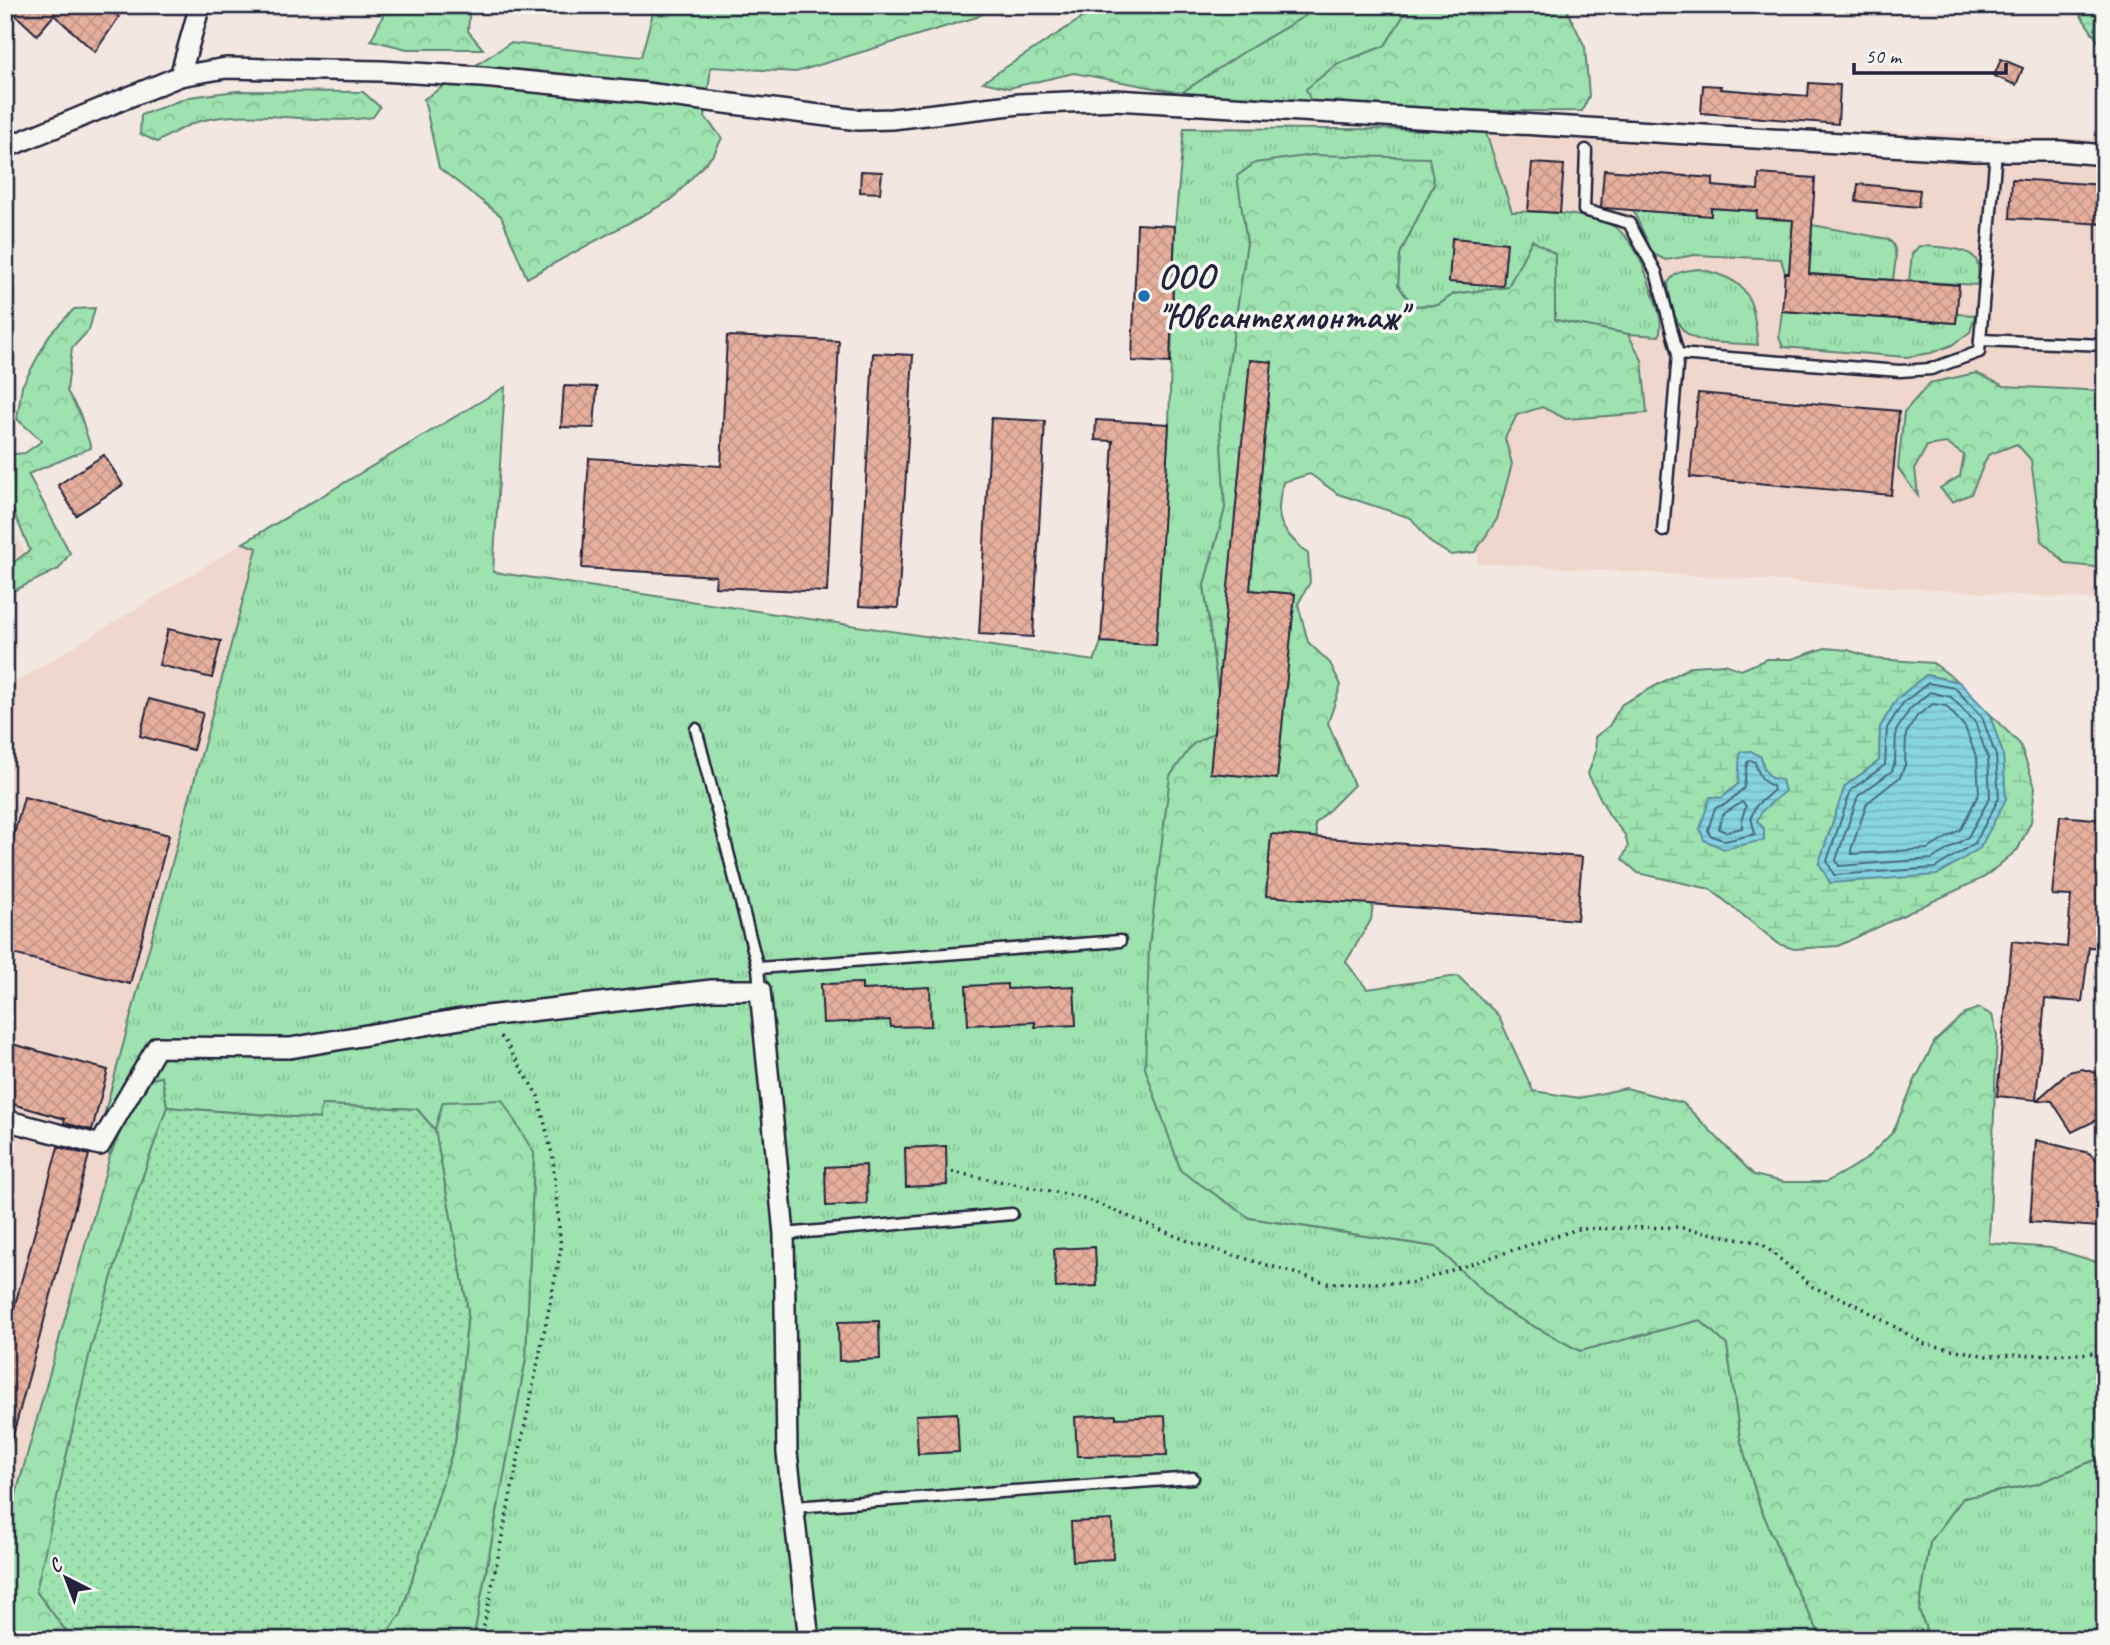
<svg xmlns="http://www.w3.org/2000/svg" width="2110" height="1645" font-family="Caveat,sans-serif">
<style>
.built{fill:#efd7cd}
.grass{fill:url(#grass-tufts);stroke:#608275;stroke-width:2}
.forest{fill:url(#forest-crowns);stroke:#608275;stroke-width:2}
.wetland{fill:url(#wetland-marsh);stroke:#608275;stroke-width:2;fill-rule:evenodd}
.garden{fill:url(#garden-dots);stroke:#608275;stroke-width:2}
.water{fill:url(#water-rules);stroke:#5e8d9f;stroke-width:2}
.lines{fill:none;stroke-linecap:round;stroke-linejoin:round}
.shore{stroke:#4a6a7e;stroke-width:2}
.building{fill:url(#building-cross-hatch);stroke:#22223b;stroke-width:2}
.service-casing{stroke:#22223b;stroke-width:15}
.minor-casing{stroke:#22223b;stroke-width:24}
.path{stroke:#22223b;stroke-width:3.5;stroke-dasharray:2 5;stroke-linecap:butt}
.service{stroke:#f6f6f2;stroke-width:10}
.minor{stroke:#f6f6f2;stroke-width:19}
.poi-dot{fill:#1f6fb2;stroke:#f6f6f2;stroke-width:2.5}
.labels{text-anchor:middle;stroke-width:7;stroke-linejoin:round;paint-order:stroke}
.poi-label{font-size:35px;font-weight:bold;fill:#22223b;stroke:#f6f6f2;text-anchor:start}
</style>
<defs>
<pattern id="grass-tufts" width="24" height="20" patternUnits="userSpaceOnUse" patternTransform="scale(1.75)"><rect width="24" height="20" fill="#9de2af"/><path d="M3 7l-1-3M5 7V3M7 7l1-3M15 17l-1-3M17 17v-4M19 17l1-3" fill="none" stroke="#87c297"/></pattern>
<pattern id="forest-crowns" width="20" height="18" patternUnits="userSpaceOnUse" patternTransform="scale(1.75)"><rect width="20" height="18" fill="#9de2af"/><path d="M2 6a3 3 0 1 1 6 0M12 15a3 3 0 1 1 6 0" fill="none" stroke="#87c297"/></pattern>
<pattern id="wetland-marsh" width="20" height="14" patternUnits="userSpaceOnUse" patternTransform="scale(1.75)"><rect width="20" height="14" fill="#9de2af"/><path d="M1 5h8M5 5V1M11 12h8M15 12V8" fill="none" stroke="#87c297"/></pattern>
<pattern id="garden-dots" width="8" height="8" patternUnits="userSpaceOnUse" patternTransform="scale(1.75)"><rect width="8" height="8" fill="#9de2af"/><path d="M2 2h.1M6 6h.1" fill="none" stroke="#87c297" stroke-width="1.8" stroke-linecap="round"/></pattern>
<pattern id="water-rules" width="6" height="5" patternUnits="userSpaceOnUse" patternTransform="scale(1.75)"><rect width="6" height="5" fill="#86d5e2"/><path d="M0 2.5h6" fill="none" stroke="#73b7c3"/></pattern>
<pattern id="building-cross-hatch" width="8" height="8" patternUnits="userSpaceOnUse" patternTransform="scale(1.75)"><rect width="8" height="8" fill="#e6af9d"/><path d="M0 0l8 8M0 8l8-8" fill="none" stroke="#c59688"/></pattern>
</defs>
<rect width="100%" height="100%" fill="#f3e8e1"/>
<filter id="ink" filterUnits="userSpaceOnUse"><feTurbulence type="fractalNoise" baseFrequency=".0143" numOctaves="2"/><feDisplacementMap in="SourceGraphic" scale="14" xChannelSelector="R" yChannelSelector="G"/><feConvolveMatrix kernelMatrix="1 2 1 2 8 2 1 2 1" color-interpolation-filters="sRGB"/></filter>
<g filter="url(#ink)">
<!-- built -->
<g class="built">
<polygon points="1488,113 1796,129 2105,139 2105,600 1477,563 1513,213 1485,130"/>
<polygon points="5,516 37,573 5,591"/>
<polygon points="243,543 257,548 99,1134 5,1109 5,689"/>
<polygon points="5,1129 110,1156 5,1534"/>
</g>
<!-- grass -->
<g class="grass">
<polygon points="1323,5 1410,5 1385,46 1337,64 1314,109 1181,93 1242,53"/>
<path d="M 1184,128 L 1485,130 L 1512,212 C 1536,210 1592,214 1613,226 C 1633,238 1645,268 1651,289 C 1656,304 1664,320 1659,336 L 1628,334 L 1555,320 L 1555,254 L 1532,241 L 1508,287 L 1454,294 L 1438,305 L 1413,306 L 1398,285 L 1400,254 L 1434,184 L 1238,176 L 1247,243 L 1220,425 L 1225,509 L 1204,585 L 1223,728 L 1250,1218 L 1436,1247 L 1502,1309 L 1580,1351 L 1700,1320 L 1727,1345 L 1740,1438 L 1759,1504 L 1793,1583 L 1823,1640 L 473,1640 L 526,1358 L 534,1153 L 443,1102 L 435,1130 L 417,1109 L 322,1105 L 320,1119 L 167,1107 L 162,1077 L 141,1081 L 110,1156 L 99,1134 L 257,548 L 243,543 L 505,387 L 493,572 L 1094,661 L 1101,642 L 1155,645 L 1169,424 L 1175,226 Z"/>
<polygon points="1711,208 1757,211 1757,218 1793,220 1789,273 1785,273 1781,259 1695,255 1666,260 1653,254 1633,210 1710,215"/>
<path d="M 1812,225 L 1888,239 C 1901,248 1894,266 1893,280 L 1809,274 Z"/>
<path d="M 1919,246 C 1933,247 1972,246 1977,262 C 1980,269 1978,279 1977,285 L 1909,281 L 1912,254 Z"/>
<path d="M 1699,269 C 1751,281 1752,295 1758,345 C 1700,340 1676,352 1668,283 C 1676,270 1685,271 1699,269 Z"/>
<polygon points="1782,311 1956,323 1957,314 1975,315 1970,332 1952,345 1931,353 1906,357 1783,347 1779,337"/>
<polygon points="2099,1458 2105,1459 2105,1640 1930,1640 1919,1610 1930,1542 1963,1498 2037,1484"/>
</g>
<!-- forest -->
<g class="forest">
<polygon points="388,5 470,5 468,31 483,49 407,49 371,40"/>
<polygon points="655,5 995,5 977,17 796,72 711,67 705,117 722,138 714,154 671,200 527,278 501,216 439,168 424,99 510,43 641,57"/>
<polygon points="1102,5 1323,5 1242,53 1181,93 1074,73 1009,88 983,82"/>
<path d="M 1410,5 L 1572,5 L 1568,12 L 1585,47 L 1589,96 L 1582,111 C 1492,112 1403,108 1314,109 L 1306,89 L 1337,64 L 1385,46 Z"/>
<polygon points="2076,5 2105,5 2105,51 2079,13"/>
<path d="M 237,91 L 363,92 L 380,107 L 373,117 C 316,127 257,106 200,121 C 185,125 170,135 157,142 L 140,134 L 141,115 L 189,97 Z"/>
<path d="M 1312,155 L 1429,158 L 1434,184 L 1400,254 L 1398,285 L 1413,306 L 1438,305 L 1454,294 L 1508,287 L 1532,240 L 1555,254 L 1555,320 L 1628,334 L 1642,360 L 1647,413 L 1566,419 L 1542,407 L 1517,415 L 1505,438 L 1512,464 L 1497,519 L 1475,552 L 1451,555 L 1431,543 L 1411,518 L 1338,494 L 1310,474 L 1283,482 C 1274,522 1279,527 1308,554 L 1310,582 L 1298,604 L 1308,642 L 1330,663 L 1341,685 L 1328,723 L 1354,785 L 1315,824 L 1317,837 L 1374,894 L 1371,920 L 1346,962 L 1367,989 L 1458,976 L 1498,1015 L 1533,1091 L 1580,1098 L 1626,1088 L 1683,1103 L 1754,1175 L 1783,1182 L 1826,1182 L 1865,1160 L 1893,1132 L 1915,1080 L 1935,1041 L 1965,1013 L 1979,1008 L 1992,1015 L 1997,1035 L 1989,1243 L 2051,1248 L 2100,1263 L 2105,1263 L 2105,1459 L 2099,1458 L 2037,1484 L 1963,1498 L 1930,1542 L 1919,1610 L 1930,1640 L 1823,1640 L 1793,1583 L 1759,1504 L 1740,1438 L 1727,1345 L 1700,1320 L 1580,1351 L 1502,1309 L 1436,1247 L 1250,1218 L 1181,1171 L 1145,1068 L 1149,946 L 1170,776 L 1193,744 L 1223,728 L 1204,585 L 1225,509 L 1220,425 L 1247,243 L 1237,176 L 1255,163 Z"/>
<polygon points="95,308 89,330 72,348 67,391 80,414 91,448 28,474 70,553 59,569 5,595 5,569 30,550 5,492 5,455 25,453 42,441 17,419 22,386 50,334 74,309"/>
<polygon points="1976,373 2004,386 2105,391 2105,568 2066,564 2042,541 2031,460 2017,444 1988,455 1971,494 1952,502 1940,488 1960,476 1964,455 1946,443 1927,446 1915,468 1918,496 1898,468 1904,412 1930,383"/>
<polygon points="162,1077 167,1107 135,1199 36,1591 73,1640 5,1640 5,1534 110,1156 141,1081"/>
<polygon points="502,1100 534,1153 526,1358 473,1640 381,1640 401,1614 455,1443 468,1311 435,1130 443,1102"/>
</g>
<!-- wetland -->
<path class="wetland" d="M 1825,648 L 1848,650 L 1876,659 L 1933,663 L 1959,682 L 1926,675 L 1897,699 L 1880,727 L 1879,761 L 1845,786 L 1819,863 L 2003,754 L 1989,713 L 2020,744 L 2035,787 L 2031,822 L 2018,849 L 1985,877 L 1838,946 L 1794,949 L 1779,944 L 1710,889 L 1638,873 L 1622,859 L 1628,847 L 1625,835 L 1609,815 L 1588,774 L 1596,751 L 1595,737 L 1609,726 L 1622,704 L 1692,666 L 1725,664 L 1741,670 L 1767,659 L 1792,659 ZM 1741,752 L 1761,757 L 1764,769 L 1771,778 L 1757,821 L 1764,829 L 1710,797 L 1722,798 L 1738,784 Z"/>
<!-- garden -->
<polygon class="garden" points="322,1105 417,1109 435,1130 468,1311 455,1443 401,1614 381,1640 73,1640 36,1591 91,1347 135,1199 167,1107 319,1119"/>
<!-- water -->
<g class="water">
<polygon points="1926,675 1959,682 1989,713 2003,754 2006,799 1980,848 1937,875 1830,883 1819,863 1845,786 1879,761 1880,727 1897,699"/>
<polygon points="1751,751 1761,757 1764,769 1771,778 1782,780 1785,791 1762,811 1757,821 1764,829 1764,840 1724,849 1704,840 1700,829 1710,797 1722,798 1738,784 1740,752"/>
</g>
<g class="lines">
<!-- shore -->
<g class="shore">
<polygon points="1928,683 1955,688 1982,717 1996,756 1999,798 1975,843 1935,868 1834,875 1827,861 1851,790 1885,765 1887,728 1903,703"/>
<polygon points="1930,692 1951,697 1975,722 1988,758 1990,797 1968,837 1932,859 1839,866 1836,860 1858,796 1892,771 1895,761 1896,731 1910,709"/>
<polygon points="1933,704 1946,706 1965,727 1977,759 1979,793 1961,829 1928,849 1852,854 1851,850 1867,803 1900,777 1905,765 1906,734 1917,716"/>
<path d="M 1750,760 L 1755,762 C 1758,773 1762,783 1773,786 L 1774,790 L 1756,806 L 1751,817 L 1755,834 L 1725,841 L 1710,835 L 1708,830 L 1715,808 L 1726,804 L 1744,788 L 1747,763 Z"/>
<polygon points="1742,802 1746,806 1742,818 1742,828 1726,832 1719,829 1722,815"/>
</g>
</g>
<!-- building -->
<g class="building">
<polygon points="5,5 105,5 119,17 95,52 54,15 37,35"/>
<polygon points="2001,59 2023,68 2016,85 1994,76"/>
<polygon points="1809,83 1840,85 1838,124 1701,113 1703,85 1721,86 1720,89 1808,96"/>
<polygon points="1532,163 1564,165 1560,213 1528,211"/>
<polygon points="1604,170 1713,178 1713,186 1758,190 1759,174 1815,178 1809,274 1959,285 1956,323 1782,311 1785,273 1789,273 1793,220 1756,218 1757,211 1711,208 1711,216 1604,208 1601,207"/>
<polygon points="861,171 882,172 880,193 860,192"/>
<polygon points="2012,179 2105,185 2103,224 2010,218"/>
<polygon points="1858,184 1920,190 1918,207 1856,201"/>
<polygon points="1137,224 1175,226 1170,363 1132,361"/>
<polygon points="1452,238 1507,243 1503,286 1449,282"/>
<polygon points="727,336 839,341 827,592 715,587 716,576 582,568 589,458 721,466"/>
<polygon points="873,353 913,355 898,608 859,606"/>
<polygon points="1250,360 1272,362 1250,590 1295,594 1277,779 1210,773"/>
<polygon points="564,386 597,387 594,428 561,427"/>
<polygon points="1698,393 1899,411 1891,495 1690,477"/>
<polygon points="991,418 1045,421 1033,637 979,634"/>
<polygon points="1096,420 1169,424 1156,645 1101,642 1113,441 1095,440"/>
<polygon points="104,455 123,485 76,515 58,485"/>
<polygon points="168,629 221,641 212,678 159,665"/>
<polygon points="149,699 203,713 193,750 140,736"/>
<polygon points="24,797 169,835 130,984 5,952 5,868"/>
<polygon points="2060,816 2105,820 2105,948 2089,947 2082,1002 2045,999 2036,1100 1997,1096 2012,941 2067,947 2071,896 2052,895"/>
<polygon points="1271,834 1582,857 1577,920 1266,896"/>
<polygon points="862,983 862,990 930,987 931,1026 891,1027 890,1020 823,1023 821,984"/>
<polygon points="1007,984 1007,989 1074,986 1076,1025 1035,1027 1035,1022 968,1025 966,986"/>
<polygon points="5,1042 108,1070 92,1130 64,1123 65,1119 5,1102"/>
<polygon points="2082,1069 2096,1073 2105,1082 2105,1111 2099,1119 2072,1132 2052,1101 2037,1100 2069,1072"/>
<polygon points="2036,1140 2089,1153 2104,1167 2099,1227 2030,1222"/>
<polygon points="946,1146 947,1185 906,1187 905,1148"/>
<polygon points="58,1147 89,1155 10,1446 5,1445 5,1341"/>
<polygon points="866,1165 867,1204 826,1206 825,1167"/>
<polygon points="1095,1247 1097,1286 1056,1288 1054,1249"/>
<polygon points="879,1321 880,1359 839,1361 838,1322"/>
<polygon points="957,1413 959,1452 918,1454 916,1415"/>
<polygon points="1116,1415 1116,1418 1165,1416 1167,1455 1077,1456 1075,1417"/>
<polygon points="1112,1520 1113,1559 1073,1561 1071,1522"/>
</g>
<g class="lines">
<defs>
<g id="service">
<polyline points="1586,150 1584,210 1629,223 1656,272 1678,354 1900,371 1931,369 1979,352 1996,151"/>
<polyline points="1980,340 2105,345"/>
<polyline points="1663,531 1678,354"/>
<polyline points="696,729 758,968 760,990"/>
<polyline points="758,968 1120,941"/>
<polyline points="784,1234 1012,1214"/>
<polyline points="794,1507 1193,1478"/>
</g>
<g id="minor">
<polyline points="180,76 200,5"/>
<polyline points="5,148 180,76 226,68 381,71 482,77 646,93 859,120 892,119 1019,104 1115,100 1974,151 2059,151 2105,155"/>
<polyline points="5,1120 100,1145 157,1047 290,1048 461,1019 712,990 760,990 784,1234 787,1453 809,1640"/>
</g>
</defs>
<!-- service casing -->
<use href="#service" class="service-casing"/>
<!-- minor casing -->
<use href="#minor" class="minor-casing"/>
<!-- path -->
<g class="path">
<polyline points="952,1172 1081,1197 1193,1243 1328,1283 1412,1283 1578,1229 1678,1227 1761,1243 1813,1287 1855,1304 1925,1344 1987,1356 2105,1353"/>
<polyline points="481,1640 561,1249 553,1158 538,1096 503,1038 497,1036"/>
</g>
<!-- service -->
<use href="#service" class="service"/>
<!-- minor -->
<use href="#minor" class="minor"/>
</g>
</g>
<!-- markers -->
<circle class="poi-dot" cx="1144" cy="296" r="7"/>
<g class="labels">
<!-- poi labels -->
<g class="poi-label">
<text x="1158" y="288">ООО<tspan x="1158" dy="40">"Ювсантехмонтаж"</tspan></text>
</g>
</g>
<!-- margin -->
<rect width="2110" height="1645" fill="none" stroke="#f6f6f2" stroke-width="28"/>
<rect x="14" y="14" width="2082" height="1617" fill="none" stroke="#22223b" stroke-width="2.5" filter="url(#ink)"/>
<!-- north arrow -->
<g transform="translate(66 1578) rotate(318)" stroke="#f6f6f2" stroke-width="5" paint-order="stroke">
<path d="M0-5L12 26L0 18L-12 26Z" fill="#22223b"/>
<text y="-10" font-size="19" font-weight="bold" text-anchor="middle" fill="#22223b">С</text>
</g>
<!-- scale -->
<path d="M1854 63v10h152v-10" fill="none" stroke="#22223b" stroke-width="3.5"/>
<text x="1865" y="63" font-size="21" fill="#22223b" stroke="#f6f6f2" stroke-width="5" paint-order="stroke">50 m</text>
</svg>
